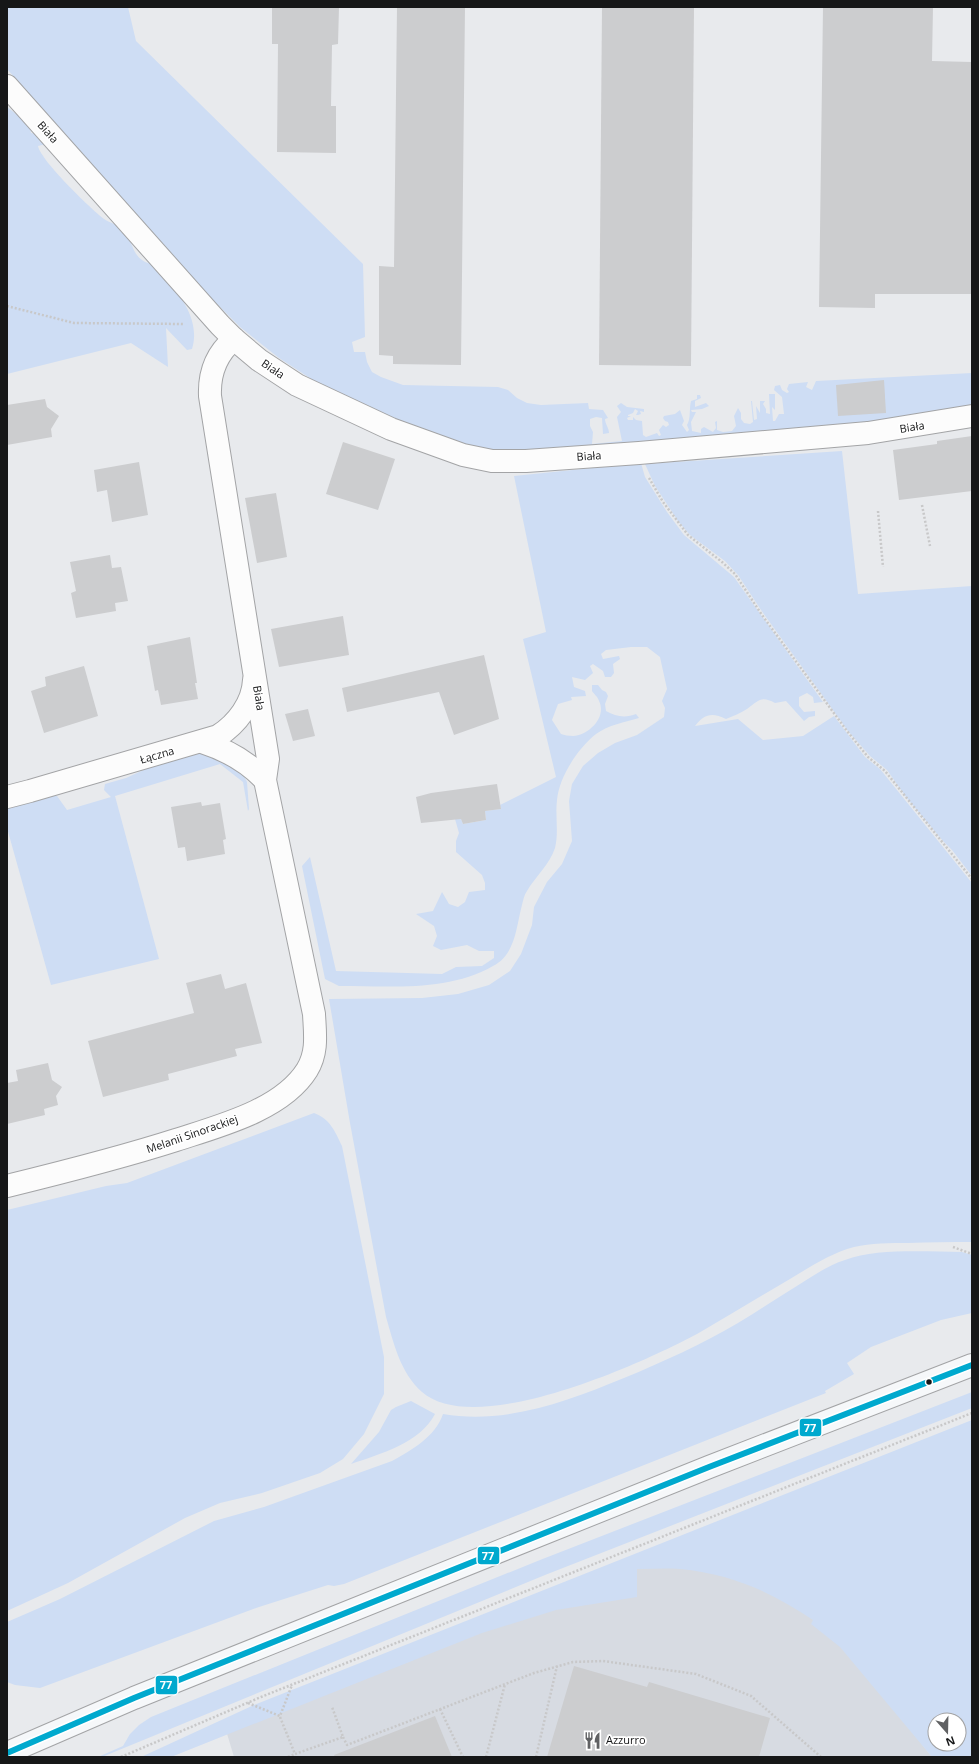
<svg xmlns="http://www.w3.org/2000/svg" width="979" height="1764" font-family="'Open Sans',sans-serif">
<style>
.built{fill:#d7dbe2}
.green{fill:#ceddf4;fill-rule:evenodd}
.building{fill:#cccdcf}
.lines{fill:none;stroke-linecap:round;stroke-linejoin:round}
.minor-casing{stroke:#a3a4a6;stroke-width:24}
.secondary-casing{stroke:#a3a4a6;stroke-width:24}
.path{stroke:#c8c8c9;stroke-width:2.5;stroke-dasharray:2 2;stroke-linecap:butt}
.minor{stroke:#fcfcfc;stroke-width:22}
.secondary{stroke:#f6f8fa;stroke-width:22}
.bus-1-casing{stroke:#fff;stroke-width:9}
.bus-1{stroke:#00a9ce;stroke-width:6}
.bus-dot{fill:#161718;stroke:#fff;stroke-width:1.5}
.labels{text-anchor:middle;stroke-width:3.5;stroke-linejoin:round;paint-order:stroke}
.street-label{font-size:11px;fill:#161718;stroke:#fff}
.poi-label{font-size:11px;fill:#161718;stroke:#fff;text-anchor:start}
.line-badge{stroke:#fff;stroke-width:1.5}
.badge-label{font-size:11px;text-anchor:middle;font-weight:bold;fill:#fff}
</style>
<rect width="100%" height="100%" fill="#e8eaed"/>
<!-- built -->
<polygon class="built" points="850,1480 913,1733 932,1757 234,1757 225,1727"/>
<!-- green -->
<g class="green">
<path d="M 7,7 L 128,7 L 136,41 L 363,264 L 365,337 L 352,342 L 354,352 L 365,352 L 367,362 L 372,372 L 381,377 L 403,385 L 498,387 L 508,390 L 517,398 L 527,403 L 541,405 L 588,403 L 589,409 L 603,410 L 608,418 L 605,419 C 605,424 609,428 609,433 L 603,434 L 602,418 L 596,417 L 590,419 L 590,426 L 593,432 L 592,444 L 622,441 L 617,417 L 621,412 L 617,406 L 621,403 L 627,407 L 644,409 L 644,412 L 640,411 L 641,414 L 638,415 L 636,415 L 638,411 L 635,409 L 633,413 L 628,415 L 628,416 L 631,416 L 627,418 L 628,420 L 633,420 L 633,417 L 636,420 L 642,421 L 643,435 L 646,437 L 657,433 L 659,436 L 661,435 L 659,430 L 663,425 L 666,427 L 669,425 L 668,422 L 665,421 L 663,418 L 664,416 L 675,414 L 680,410 L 684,421 L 682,425 L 687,432 L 689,430 L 687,425 C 691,419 689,409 691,401 L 697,399 L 697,395 L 700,395 L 701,398 L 695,401 L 695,407 L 706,403 L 709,406 L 702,409 L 691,410 L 692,412 L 696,412 L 691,422 L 692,431 L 701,433 L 701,429 L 704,427 L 713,432 L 716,428 L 715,422 L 717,421 L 717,430 L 723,432 L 732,431 L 736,426 L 734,416 L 738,408 L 741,413 L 741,419 L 744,423 L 750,424 L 753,422 L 751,401 L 752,401 L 754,420 L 757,419 L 756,406 L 760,413 L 760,401 L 765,401 L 763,404 L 766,409 L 766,413 L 770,414 L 769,394 L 775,394 L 775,410 L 772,407 L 773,421 L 775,421 L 779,414 L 784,414 L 782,397 L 774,390 L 775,386 L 780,385 L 782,390 L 787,393 L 789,392 L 787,389 L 789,384 L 808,382 L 806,387 L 812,390 L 816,381 L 972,373 L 972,409 L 908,420 L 541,452 L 497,452 L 460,444 L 415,427 L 351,399 L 316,382 L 279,358 L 240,327 L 207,294 L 7,69 Z"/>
<path d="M 7,107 L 29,124 L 31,133 L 43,135 L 51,146 L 42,145 L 38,146 C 41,161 90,208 104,219 C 109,223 118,224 122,229 C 137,246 130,260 155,265 C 174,288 202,316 192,349 L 187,350 L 166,328 L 168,367 L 131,343 L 7,374 Z"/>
<polygon points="842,451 858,594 972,586 972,876 952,850 943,841 906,797 887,770 870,756 848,731 761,610 738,575 725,561 690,535 678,521 655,486 645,464"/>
<path d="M 641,463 L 645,477 L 667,512 L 684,535 L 734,577 L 823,702 L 814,703 L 813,697 L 807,693 L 799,697 L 799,706 L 804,712 L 815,711 L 815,716 L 809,717 L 804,721 L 786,701 L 775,703 C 761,695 758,701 747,709 C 741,713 733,716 726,719 C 712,712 704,714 695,726 L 738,719 L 763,740 L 803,736 L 834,716 L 865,757 L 880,769 L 972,883 L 972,1242 C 951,1242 929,1242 908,1243 C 890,1243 871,1243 854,1247 C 831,1253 810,1267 790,1279 C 759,1297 728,1316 697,1334 C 643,1363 476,1439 422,1392 C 400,1372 394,1344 386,1317 L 350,1123 L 329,999 L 422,998 L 458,994 L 489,985 L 510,971 L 521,954 L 532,925 L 534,907 L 547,882 L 562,864 L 572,841 L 569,801 L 572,784 L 583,766 L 598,753 L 615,743 L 637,735 L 664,717 L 665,708 L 662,701 L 667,689 L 660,657 L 647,647 L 631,647 L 606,650 L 601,654 L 603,659 L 619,656 L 620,659 L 613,664 L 614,673 L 611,677 L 605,677 L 603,671 L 593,664 L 590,666 L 593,673 L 585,680 L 572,677 L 574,687 L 585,691 L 586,696 L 571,697 L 572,700 L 558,704 L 552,720 L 561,734 C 564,735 569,736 573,736 C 589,735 607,717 599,701 C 598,697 594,694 592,691 L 592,685 L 598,685 L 602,690 L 606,692 L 608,696 L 605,704 L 606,711 C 616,717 626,718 636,714 L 639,718 C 625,722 608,725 596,734 C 578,748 559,777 557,800 C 555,816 559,832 555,848 C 550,864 535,877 527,891 C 524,895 523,901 522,905 C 516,927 516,954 493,966 C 448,992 389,986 339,986 L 325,979 L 302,866 L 310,857 L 336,971 L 442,974 L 456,967 L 482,966 L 494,958 L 494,951 L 479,951 L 467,945 L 441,950 L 433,946 L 437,936 L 434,926 L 416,914 L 433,911 L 442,892 L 449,904 L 458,907 L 465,902 L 469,892 L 485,890 L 485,883 L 482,875 L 456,852 L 456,841 L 459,833 L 455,819 L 461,819 L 463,824 L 486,820 L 485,811 L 501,809 L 500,805 L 556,777 L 523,639 L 546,632 L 514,476 Z"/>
<polygon points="194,754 206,754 234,767 244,776 247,782 249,809 248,811 243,782 220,764 115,796 159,959 51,985 7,828 7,806 35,796 57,796 67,810 111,797 104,790 105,784 126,778 148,768"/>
<path d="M 314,1113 C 330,1119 335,1131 342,1146 L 384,1357 L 384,1394 L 364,1434 L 343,1459 L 320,1473 L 262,1493 L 220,1503 L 185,1518 L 68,1583 L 7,1611 L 7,1210 L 106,1186 L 127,1183 Z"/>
<path d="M 962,1252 L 972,1255 L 972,1313 L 941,1320 L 871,1347 L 847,1363 L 854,1374 L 825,1391 L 826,1393 L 344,1584 L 334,1586 L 328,1585 L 259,1607 L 40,1688 L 15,1685 L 7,1682 L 7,1622 L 60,1599 L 214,1521 L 264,1507 L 392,1461 C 412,1450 435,1437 443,1414 C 505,1425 568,1401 624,1378 C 663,1362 702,1344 738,1323 C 759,1310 779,1297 800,1284 C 814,1275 829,1265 845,1260 C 877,1248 927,1252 962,1252 Z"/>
<polygon points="972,1392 972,1408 545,1575 102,1757 98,1757 123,1746 130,1734 139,1725 151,1717 540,1560"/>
<path d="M 411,1401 L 435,1414 C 420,1443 380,1454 351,1464 L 379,1432 L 391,1410 L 396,1407 Z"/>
<path d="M 972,1420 L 972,1757 L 932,1757 L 840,1647 L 811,1624 L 813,1620 C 771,1592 732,1574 680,1569 C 666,1568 651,1569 637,1569 L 637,1597 L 556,1610 L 482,1633 L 171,1757 L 141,1757 L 254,1705 ZM 935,1720 L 959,1720 L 959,1744 L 935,1744 Z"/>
</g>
<!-- building -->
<g class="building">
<polygon points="272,7 339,7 338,44 332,45 331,106 336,106 336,153 277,152 278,44 272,44"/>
<polygon points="397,7 465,7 461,365 393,364 393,356 379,355 379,266 394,267"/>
<polygon points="602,7 694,7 691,366 599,365"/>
<polygon points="823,7 933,7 932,61 972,62 972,294 875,294 875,308 819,307"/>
<polygon points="884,380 886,413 838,416 836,385"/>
<polygon points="45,399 47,407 59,416 51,429 52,437 7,445 7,405"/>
<polygon points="972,436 972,491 899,500 893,450 937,444 937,441"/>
<polygon points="343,442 395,459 378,510 326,494"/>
<polygon points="139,462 148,515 112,522 107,490 97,492 94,470"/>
<polygon points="276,493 287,557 257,563 245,498"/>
<polygon points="110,555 112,568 121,567 128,601 115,603 116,611 76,618 71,593 76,591 70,562"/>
<polygon points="343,616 349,655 279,667 271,629"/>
<polygon points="190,637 197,683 195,683 198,699 161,705 158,690 155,691 147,646"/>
<polygon points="484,655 499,719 454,735 439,692 347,712 342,688"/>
<polygon points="84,666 98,716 44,733 31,691 46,686 45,677"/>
<polygon points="308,709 315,736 293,741 285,714"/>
<polygon points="497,784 501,809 485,811 486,820 463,824 461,819 421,823 416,797 431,793"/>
<polygon points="201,802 202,806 220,803 226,839 223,840 225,854 187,861 185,847 178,848 171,807"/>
<polygon points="221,974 225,989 246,983 262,1043 235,1049 237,1056 168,1074 169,1080 103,1097 88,1041 194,1013 186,983"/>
<polygon points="48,1063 52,1080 62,1087 56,1096 58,1105 44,1109 45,1115 7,1124 7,1083 18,1081 16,1070"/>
<polygon points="574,1666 647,1687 649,1682 770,1718 759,1757 547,1757"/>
<polygon points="435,1716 452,1757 335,1757 334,1755"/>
</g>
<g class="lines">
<defs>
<g id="minor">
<polyline points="7,86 220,325 234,339 259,360 297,385 391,429 463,455 492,461 526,461 639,453 868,433 972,416"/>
<path d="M 202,742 C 227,750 247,761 265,780"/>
<path d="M 7,797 L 30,791 L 218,736 C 237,724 253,703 254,680"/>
<path d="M 7,1186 C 64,1172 120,1158 176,1140 C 219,1126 282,1110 307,1070 C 318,1052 315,1034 314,1014 L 265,780 L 268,759 L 210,396 C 209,373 216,354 234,339"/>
</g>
<polyline id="secondary" points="7,1753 134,1698 709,1467 972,1365"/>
</defs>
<!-- minor casing -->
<use href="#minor" class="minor-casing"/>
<!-- secondary casing -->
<use href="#secondary" class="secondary-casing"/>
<!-- path -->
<g class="path">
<polyline points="7,306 74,323 184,324"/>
<polyline points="649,478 663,502 688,535 722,562 735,574 762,615 847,731 868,757 885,771 972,879"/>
<polyline points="922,505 930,546"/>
<polyline points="878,511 883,567"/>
<polyline points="953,1247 972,1254"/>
<polyline points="248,1703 280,1716 292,1685"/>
<polyline points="440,1709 463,1757"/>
<polyline points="280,1717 295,1754 343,1737 332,1707"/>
<polyline points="343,1737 347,1745 534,1673 573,1662 603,1661 696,1674 751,1696 821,1757"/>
<polyline points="121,1757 261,1697 972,1413"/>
<polyline points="288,1757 295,1754"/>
<polyline points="486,1757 505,1684"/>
<polyline points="536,1757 557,1666"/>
</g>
<!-- minor -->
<use href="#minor" class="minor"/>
<!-- secondary -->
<use href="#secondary" class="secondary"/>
<defs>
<polyline id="bus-1" points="7,1753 134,1698 709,1467 972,1365"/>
</defs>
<!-- bus-1 casing -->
<use href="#bus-1" class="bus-1-casing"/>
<!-- bus-1 -->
<use href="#bus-1" class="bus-1"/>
</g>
<!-- icons -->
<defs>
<symbol id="restaurant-bare" viewBox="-9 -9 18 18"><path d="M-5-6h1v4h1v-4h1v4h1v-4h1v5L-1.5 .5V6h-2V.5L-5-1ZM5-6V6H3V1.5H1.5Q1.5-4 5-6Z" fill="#606163" stroke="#fff" stroke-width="2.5" paint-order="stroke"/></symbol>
</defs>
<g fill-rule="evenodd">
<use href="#restaurant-bare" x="580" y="1728" width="25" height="25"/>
</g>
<!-- markers -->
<circle class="bus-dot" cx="929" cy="1382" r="3.5"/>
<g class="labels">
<!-- street labels -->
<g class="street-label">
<text transform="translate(48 132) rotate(48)" y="4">Biała</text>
<text transform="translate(273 369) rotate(34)" y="4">Biała</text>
<text transform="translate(912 427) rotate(-9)" y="4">Biała</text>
<text transform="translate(589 456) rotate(-4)" y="4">Biała</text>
<text transform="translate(259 698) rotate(81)" y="4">Biała</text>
<text transform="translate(157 755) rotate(-16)" y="4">Łączna</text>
<text transform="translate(192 1134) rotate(-19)" y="4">Melanii Sinorackiej</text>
</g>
<!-- poi labels -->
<g class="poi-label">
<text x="606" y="1744">Azzurro</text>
</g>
</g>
<g class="line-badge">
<rect x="799" y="1418" width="23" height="19" rx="4" fill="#00a9ce"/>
<rect x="477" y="1546" width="23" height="19" rx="4" fill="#00a9ce"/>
<rect x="155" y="1675" width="23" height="20" rx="4" fill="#00a9ce"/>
</g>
<g class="badge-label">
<text x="810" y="1432">77</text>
<text x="488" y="1560">77</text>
<text x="166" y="1689">77</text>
</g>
<!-- border -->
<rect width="979" height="1764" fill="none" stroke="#161718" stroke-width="16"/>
<!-- north arrow -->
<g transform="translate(947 1732) rotate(160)"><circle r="19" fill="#ffffff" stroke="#a2a2a3"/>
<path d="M0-3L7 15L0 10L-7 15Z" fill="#606163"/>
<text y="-6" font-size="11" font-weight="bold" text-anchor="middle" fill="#161718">N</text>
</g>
</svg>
